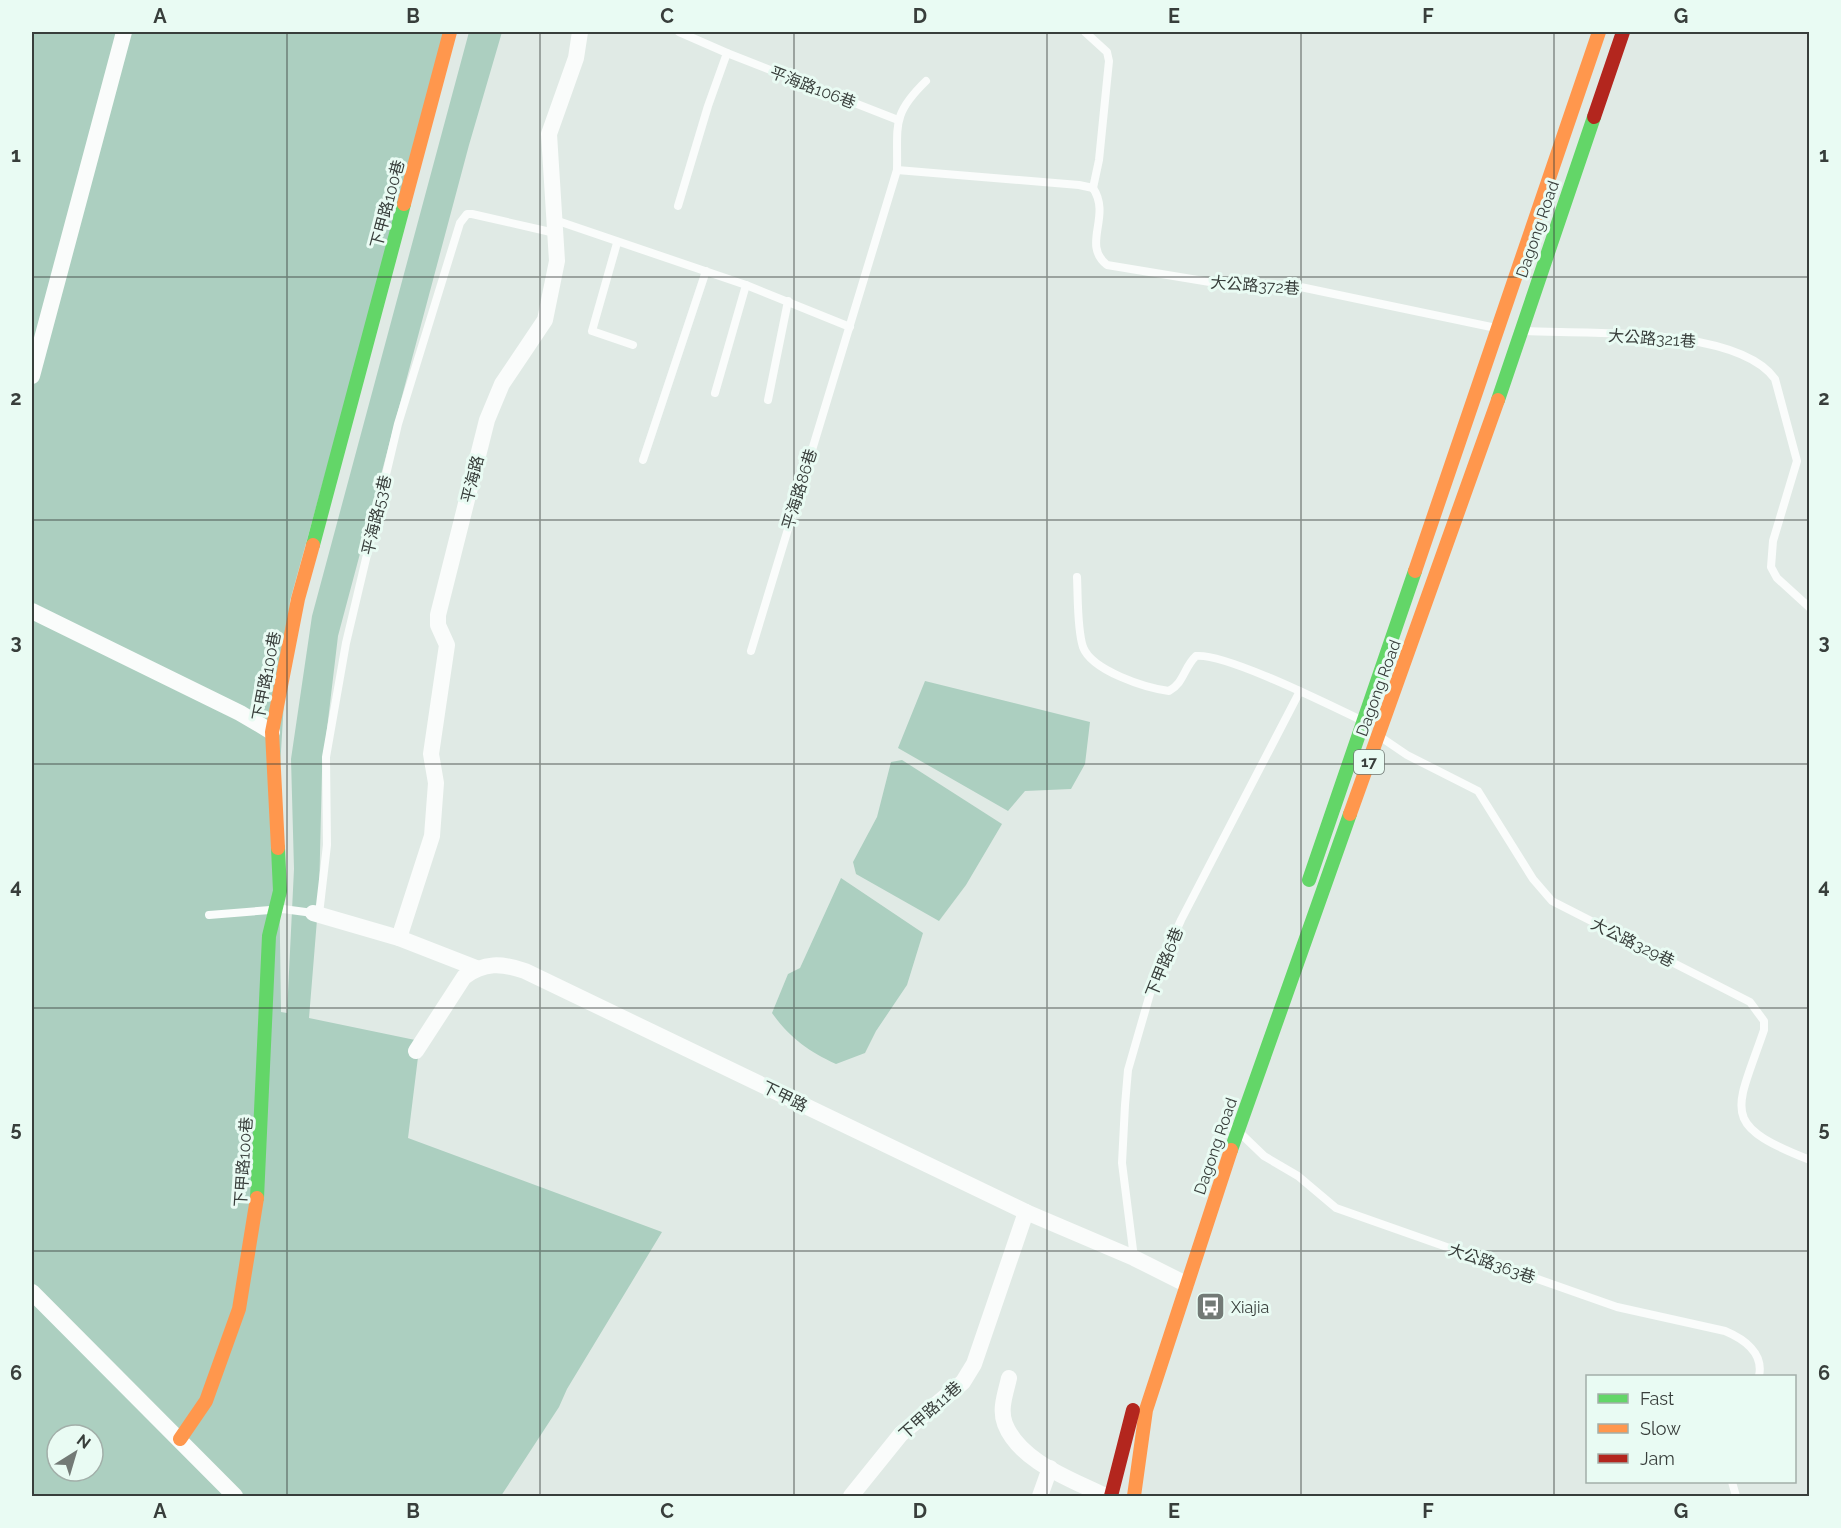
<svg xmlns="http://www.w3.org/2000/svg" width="1841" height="1528" font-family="Raleway,'Noto Sans TC',sans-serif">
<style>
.water{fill:#accfc0;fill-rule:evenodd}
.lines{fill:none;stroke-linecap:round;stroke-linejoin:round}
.lane{stroke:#fafcfb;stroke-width:8}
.street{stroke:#fafcfb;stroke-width:16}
.fast{stroke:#63d668;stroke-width:14}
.slow{stroke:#ff974d;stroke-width:14}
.jam{stroke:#b3261e;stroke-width:14}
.grid{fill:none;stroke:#383e3b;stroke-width:1.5;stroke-opacity:0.55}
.labels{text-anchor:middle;stroke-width:6;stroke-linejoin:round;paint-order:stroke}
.shield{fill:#e9fbf3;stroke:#6d7772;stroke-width:1.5}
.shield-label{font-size:15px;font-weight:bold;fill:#383e3b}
.street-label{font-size:16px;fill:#383e3b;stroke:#e9fbf3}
.poi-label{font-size:16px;fill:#383e3b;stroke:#e9fbf3;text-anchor:start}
.neatline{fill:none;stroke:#383e3b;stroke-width:2}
.grid-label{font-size:20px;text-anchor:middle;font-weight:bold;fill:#383e3b}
</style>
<rect width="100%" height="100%" fill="#e0eae5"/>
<!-- water -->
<g class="water">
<path d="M 32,32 L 448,32 L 290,601 L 278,801 L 281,1012 L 287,1013 L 294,869 L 291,759 L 312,616 L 469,32 L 502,32 L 469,145 L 338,636 L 322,771 L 319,895 L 309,1018 L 420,1041 L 408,1138 L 662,1232 L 567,1389 L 559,1407 L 501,1496 L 32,1496 ZM 57,1435 L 93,1435 L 93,1471 L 57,1471 Z"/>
<polygon points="925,681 1090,722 1085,764 1071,789 1025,791 1008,811 898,748"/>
<polygon points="902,760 1002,824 966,885 939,921 856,874 853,862 877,817 891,762"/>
<path d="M 841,878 L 923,933 L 907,985 L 876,1031 L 865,1053 L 836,1064 C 808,1051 790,1038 772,1013 L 788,974 L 800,968 Z"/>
</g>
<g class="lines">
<!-- lane -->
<g class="lane">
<polyline points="679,32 727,53 898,120"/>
<polyline points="1085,32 1107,52 1109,61 1099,160 1093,188"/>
<polyline points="897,170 1079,185 1093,188"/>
<path d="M 1093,188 C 1112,217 1081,244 1107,265 L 1234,286 L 1291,285 L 1496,328"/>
<polyline points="678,206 708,106 727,53"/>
<polyline points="555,220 746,285 850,327"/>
<polyline points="617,243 592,331 633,345"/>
<path d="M 1523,331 C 1585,334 1737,326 1775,379 L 1797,461 L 1773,541 L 1771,567 L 1777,578 L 1810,608"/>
<polyline points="715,393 746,285"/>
<polyline points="768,400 788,301"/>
<polyline points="643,460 706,271"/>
<path d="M 1077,577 C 1078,596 1077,629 1083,647 C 1092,671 1146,688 1169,691 C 1184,683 1184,667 1196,656 C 1226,653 1329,705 1361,720"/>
<path d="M 751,651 L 897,170 C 898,125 891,115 926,81"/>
<path d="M 1382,738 L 1407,755 L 1478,791 L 1533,879 L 1552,901 L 1750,1002 L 1764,1021 L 1764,1030 C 1736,1112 1718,1124 1810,1160"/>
<polyline points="319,914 327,845 326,757 346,643 398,424 460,223 467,214 472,214 555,233"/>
<polyline points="209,915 283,909 313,913"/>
<path d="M 1223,1125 L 1237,1130 L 1264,1156 L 1298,1176 L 1336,1208 L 1617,1307 L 1725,1331 C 1744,1339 1764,1353 1759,1376"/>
<polyline points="1134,1258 1122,1163 1125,1105 1128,1070 1154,980 1181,920 1300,691"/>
<polyline points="1732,1482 1736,1496"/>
</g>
<!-- street -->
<g class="street">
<polyline points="32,376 124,32"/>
<polyline points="32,611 240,713 272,732"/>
<polyline points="313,913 399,938 476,968"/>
<polyline points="399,938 432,836 436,783 431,754 447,645 438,625 438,615 487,420 502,384 545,320 557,261 549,134 576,58 580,32"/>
<path d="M 416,1051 L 464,977 C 484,962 502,963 525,971 L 1026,1212 L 1134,1258 L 1186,1284"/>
<polyline points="32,1292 235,1496"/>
<path d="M 1009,1378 C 1006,1392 999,1409 1005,1424 C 1020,1462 1071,1479 1105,1496"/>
<polyline points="851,1496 901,1434 963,1382 974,1364 1026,1212"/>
<polyline points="1040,1496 1050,1468"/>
</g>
<!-- fast -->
<g class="fast">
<polyline points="1498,400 1594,117"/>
<polyline points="313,545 404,204"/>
<polyline points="1309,880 1415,571"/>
<polyline points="1231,1150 1350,814"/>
<polyline points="257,1198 269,936 280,891 278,848"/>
</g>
<!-- slow -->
<g class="slow">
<polyline points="404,204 450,32"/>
<polyline points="1415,571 1599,32"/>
<polyline points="1350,814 1498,400"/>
<polyline points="278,848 272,732 298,599 313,545"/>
<polyline points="180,1439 206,1401 239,1309 257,1198"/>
<polyline points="1134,1496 1146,1410 1231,1150"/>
</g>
<!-- jam -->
<g class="jam">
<polyline points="1594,117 1623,32"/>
<polyline points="1111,1496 1133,1410"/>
</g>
</g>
<!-- grid -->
<path class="grid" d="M 287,32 L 287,1496M 540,32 L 540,1496M 794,32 L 794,1496M 1047,32 L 1047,1496M 1301,32 L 1301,1496M 1554,32 L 1554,1496M 32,277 L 1810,277M 32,520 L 1810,520M 32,764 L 1810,764M 32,1008 L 1810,1008M 32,1251 L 1810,1251"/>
<!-- icons -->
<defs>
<symbol id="bus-square" viewBox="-11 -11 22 22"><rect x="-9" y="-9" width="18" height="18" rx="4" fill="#737a76" stroke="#e9fbf3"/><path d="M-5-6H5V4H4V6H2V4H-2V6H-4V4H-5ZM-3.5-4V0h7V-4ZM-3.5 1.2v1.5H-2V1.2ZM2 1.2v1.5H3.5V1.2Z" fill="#fff"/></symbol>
</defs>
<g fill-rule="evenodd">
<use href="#bus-square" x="1194" y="1290" width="33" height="33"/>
</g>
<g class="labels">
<!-- shield labels -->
<rect class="shield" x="1354" y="750" width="30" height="24" rx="4.5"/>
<g class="shield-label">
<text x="1369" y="767">17</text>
</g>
<!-- street labels -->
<g class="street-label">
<text transform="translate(813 87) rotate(21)" y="6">平海路106巷</text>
<text transform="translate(387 204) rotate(-75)" y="6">下甲路100巷</text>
<text transform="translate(1537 229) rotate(-71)" y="6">Dagong Road</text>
<text transform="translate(1255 285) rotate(4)" y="6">大公路372巷</text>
<text transform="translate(1652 338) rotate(4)" y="6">大公路321巷</text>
<text transform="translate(472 479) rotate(-76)" y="6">平海路</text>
<text transform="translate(799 489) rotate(-73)" y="6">平海路86巷</text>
<text transform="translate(376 515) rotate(-77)" y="6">平海路53巷</text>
<text transform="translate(266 676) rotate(-79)" y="6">下甲路100巷</text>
<text transform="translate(1378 688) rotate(-70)" y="6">Dagong Road</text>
<text transform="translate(1633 942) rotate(26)" y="6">大公路329巷</text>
<text transform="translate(1164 962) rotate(-68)" y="6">下甲路6巷</text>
<text transform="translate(785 1096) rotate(26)" y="6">下甲路</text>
<text transform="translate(1215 1146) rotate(-71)" y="6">Dagong Road</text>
<text transform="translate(243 1162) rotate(-86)" y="6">下甲路100巷</text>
<text transform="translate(1492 1263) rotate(19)" y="6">大公路363巷</text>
<text transform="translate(930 1410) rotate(-42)" y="6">下甲路11巷</text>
</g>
<!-- poi labels -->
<g class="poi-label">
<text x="1231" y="1313">Xiajia</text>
</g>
</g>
<!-- border -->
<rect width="1841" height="1528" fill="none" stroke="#e9fbf3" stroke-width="66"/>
<!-- legend -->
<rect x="1586" y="1375" width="210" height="108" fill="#e9fbf3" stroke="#a2afa9" stroke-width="1.5"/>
<rect x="1598" y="1394" width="30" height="9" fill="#63d668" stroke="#a2afa9" stroke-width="1.5"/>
<text x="1640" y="1405" font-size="18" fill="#383e3b">Fast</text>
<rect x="1598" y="1424" width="30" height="9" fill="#ff974d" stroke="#a2afa9" stroke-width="1.5"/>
<text x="1640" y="1435" font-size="18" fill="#383e3b">Slow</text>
<rect x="1598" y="1454" width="30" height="9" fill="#b3261e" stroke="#a2afa9" stroke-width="1.5"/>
<text x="1640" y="1465" font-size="18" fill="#383e3b">Jam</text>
<!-- north arrow -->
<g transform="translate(75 1453) rotate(37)"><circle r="28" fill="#e9fbf3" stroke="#a2afa9" stroke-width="1.5"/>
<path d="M0-4.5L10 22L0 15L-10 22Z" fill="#737a76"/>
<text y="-9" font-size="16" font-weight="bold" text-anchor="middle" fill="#383e3b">N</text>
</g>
<rect x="33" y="33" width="1775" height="1462" class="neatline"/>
<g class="grid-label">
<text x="160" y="23">A</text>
<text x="413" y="23">B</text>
<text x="667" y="23">C</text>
<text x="920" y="23">D</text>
<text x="1174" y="23">E</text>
<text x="1428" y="23">F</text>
<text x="1681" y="23">G</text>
<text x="16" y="162">1</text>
<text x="1824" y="162">1</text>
<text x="16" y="405">2</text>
<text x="1824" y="405">2</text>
<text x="16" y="649">3</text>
<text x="1824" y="649">3</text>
<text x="16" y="893">4</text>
<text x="1824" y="893">4</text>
<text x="16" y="1136">5</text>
<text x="1824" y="1136">5</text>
<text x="16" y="1380">6</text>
<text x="1824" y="1380">6</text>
<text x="160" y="1518">A</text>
<text x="413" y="1518">B</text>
<text x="667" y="1518">C</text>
<text x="920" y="1518">D</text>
<text x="1174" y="1518">E</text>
<text x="1428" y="1518">F</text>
<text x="1681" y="1518">G</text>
</g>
</svg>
